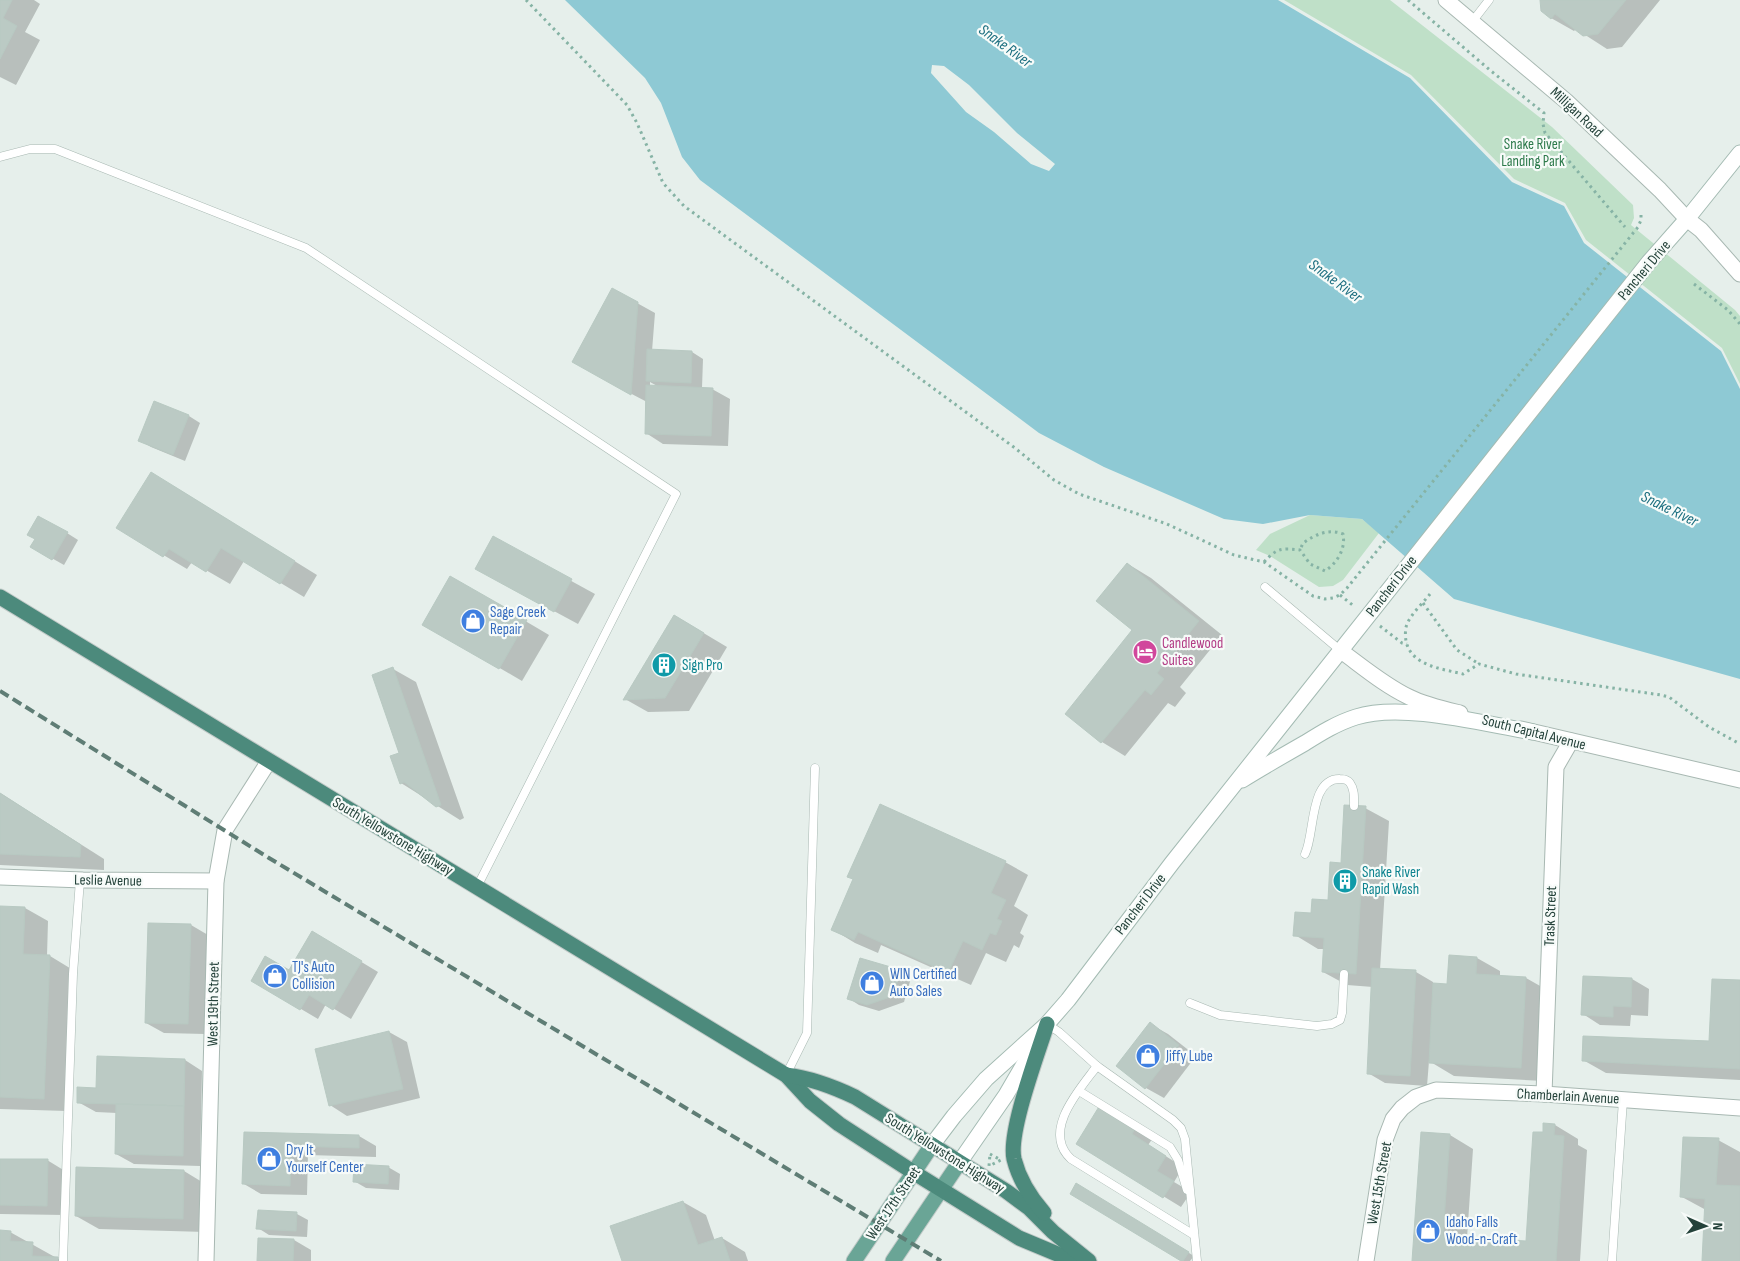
<svg xmlns="http://www.w3.org/2000/svg" width="1740" height="1261" font-family="'Sofia Sans Condensed',sans-serif">
<style>
.green{fill:#bfe0c8}
.water{fill:#8ec9d4;fill-rule:evenodd}
.shadow{fill:#0003;fill-rule:evenodd}
.building{fill:#bbcac4;stroke:#b8c9c2}
.lines{fill:none;stroke-linecap:round;stroke-linejoin:round}
.service-casing{stroke:#a8b8b2;stroke-width:9}
.minor-casing{stroke:#a8b8b2;stroke-width:17}
.tertiary-casing{stroke:#a8b8b2;stroke-width:17}
.secondary-casing{stroke:#a4bbb3;stroke-width:17}
.primary-casing{stroke:#c2cac8;stroke-width:17}
.trunk-casing{stroke:#c2cac8;stroke-width:17}
.path{stroke:#86b3a5;stroke-width:3;stroke-dasharray:2.5 4;stroke-linecap:butt}
.service{stroke:#fff;stroke-width:8}
.minor{stroke:#fff;stroke-width:15}
.tertiary{stroke:#fff;stroke-width:15}
.secondary{stroke:#fff;stroke-width:15}
.primary{stroke:#6aa596;stroke-width:15}
.trunk{stroke:#4c8a7c;stroke-width:15}
.rail{stroke:#5f7d75;stroke-width:4;stroke-dasharray:10 5;stroke-linecap:butt}
.labels{text-anchor:middle;stroke-width:4.5;stroke-linejoin:round;paint-order:stroke}
.street-label{font-size:15px;fill:#24423a;stroke:#f7fbf9}
.park-label{font-size:15px;fill:#2d7a4b;stroke:#f7fbf9}
.shop-label{font-size:15px;fill:#366cbe;stroke:#f7fbf9;text-anchor:start}
.hotel-label{font-size:15px;fill:#b23c85;stroke:#f7fbf9;text-anchor:start}
.culture-label{font-size:15px;fill:#0d838f;stroke:#f7fbf9;text-anchor:start}
.water-label{font-size:16px;font-style:italic;fill:#1c6f80;stroke:#f7fbf9}
</style>
<rect width="100%" height="100%" fill="#e6efeb"/>
<!-- green -->
<g class="green">
<polygon points="1284,0 1390,0 1552,127 1633,205 1634,218 1631,225 1735,310 1740,316 1740,384 1722,348 1586,240 1565,203 1514,179 1411,75"/>
<polygon points="1310,515 1362,519 1379,533 1343,580 1333,586 1319,587 1270,556 1256,550 1270,534"/>
</g>
<!-- water -->
<path class="water" d="M 565,0 L 1278,0 L 1410,78 L 1512,182 L 1564,206 L 1584,243 L 1721,351 L 1740,389 L 1740,679 L 1454,599 L 1362,519 L 1310,515 L 1263,524 L 1224,519 L 1104,467 L 1039,433 L 700,180 L 682,157 L 661,103 L 645,78 ZM 932,65 L 944,66 L 969,85 L 1017,133 L 1055,164 L 1049,171 L 1031,164 L 994,132 L 966,112 L 931,73 Z"/>
<!-- shadow -->
<g class="shadow">
<polygon points="0,0 34,0 40,4 25,32 40,40 16,85 0,77"/>
<polygon points="1541,0 1660,0 1622,47 1607,49 1576,29 1574,31 1551,18"/>
<path d="M 637,303 L 655,313 L 652,351 L 692,352 L 703,359 L 702,388 L 712,389 L 730,399 L 728,446 L 663,444 L 646,433 L 647,402 L 626,391 ZM 650,382 L 659,387 L 650,387 Z"/>
<polygon points="155,403 189,416 200,423 185,461 151,447 140,440"/>
<polygon points="175,487 317,575 304,597 244,561 230,584 192,562 187,569 118,528"/>
<polygon points="67,533 78,540 64,565 32,547 36,539"/>
<polygon points="493,538 595,594 578,624 500,582"/>
<polygon points="1128,564 1151,578 1222,635 1180,687 1186,693 1175,707 1168,703 1125,756 1102,742 1067,714 1134,630"/>
<polygon points="451,577 549,635 522,681 424,624"/>
<polygon points="675,616 727,647 689,711 648,712 625,699"/>
<polygon points="393,669 416,682 464,818 460,820 401,783 400,754"/>
<polygon points="0,793 104,859 104,870 0,865"/>
<polygon points="1365,808 1389,821 1380,970 1416,972 1433,982 1433,985 1448,986 1477,958 1500,971 1500,976 1526,978 1549,991 1544,1081 1454,1076 1429,1061 1427,1086 1385,1083 1368,1073 1373,987 1347,985 1323,972 1325,949 1318,949 1295,935 1312,915 1329,901"/>
<polygon points="1005,862 1028,875 1014,906 1028,915 1020,933 1024,936 1019,948 1014,945 1006,962 986,953 971,985 881,945 878,953 855,943 832,929"/>
<polygon points="0,907 25,908 48,921 47,956 50,956 73,970 67,1111 0,1109"/>
<polygon points="191,925 208,935 205,1034 164,1033 146,1023"/>
<polygon points="330,943 378,972 351,1019 326,1004 318,1019 252,980 290,971"/>
<polygon points="900,972 911,978 904,1002 879,1011 859,1005 848,998"/>
<polygon points="1632,979 1649,989 1648,1016 1631,1015 1630,1026 1600,1025 1583,1014"/>
<polygon points="1740,981 1740,1080 1606,1073 1583,1060 1710,1042"/>
<polygon points="1150,1024 1168,1034 1196,1056 1164,1098 1146,1088 1118,1066"/>
<polygon points="389,1032 407,1042 420,1098 347,1116 330,1105"/>
<polygon points="185,1060 202,1071 200,1166 134,1164 116,1154 117,1113 96,1112 78,1102 97,1089"/>
<polygon points="1101,1107 1153,1138 1148,1145 1183,1167 1174,1182 1191,1192 1181,1207 1078,1144"/>
<polygon points="1555,1125 1578,1139 1578,1145 1587,1150 1580,1261 1413,1261 1450,1135 1473,1149 1467,1238 1527,1242 1544,1134"/>
<polygon points="245,1133 359,1136 376,1146 376,1157 308,1155 307,1195 261,1194 244,1184"/>
<polygon points="1718,1140 1740,1152 1740,1261 1703,1261 1706,1210 1682,1197"/>
<polygon points="0,1160 47,1160 65,1171 64,1215 0,1214"/>
<polygon points="388,1167 400,1174 399,1190 366,1188 354,1181"/>
<polygon points="184,1171 207,1185 206,1232 99,1229 76,1216"/>
<polygon points="1077,1185 1194,1256 1190,1261 1183,1261"/>
<polygon points="683,1202 706,1215 715,1241 722,1238 745,1252 748,1261 624,1261"/>
<polygon points="297,1214 308,1220 307,1237 269,1235 258,1228"/>
<polygon points="0,1232 10,1232 62,1261 0,1261"/>
<polygon points="294,1240 311,1250 311,1261 259,1261"/>
</g>
<!-- building -->
<g class="building">
<polygon points="0,0 12,0 3,18 17,26 0,59"/>
<polygon points="1540,0 1626,0 1598,34 1583,36 1555,14 1551,19 1541,11"/>
<polygon points="612,288 638,302 631,395 572,362"/>
<polygon points="647,349 692,351 691,383 646,381"/>
<polygon points="646,385 713,388 711,436 645,434"/>
<polygon points="154,401 189,415 173,455 138,441"/>
<polygon points="151,472 295,561 280,584 221,548 206,572 169,549 163,557 116,528"/>
<polygon points="38,516 68,532 52,560 30,547 35,539 27,535"/>
<polygon points="493,536 572,579 554,612 475,569"/>
<polygon points="1127,563 1199,621 1157,673 1164,679 1151,695 1145,690 1101,743 1065,714 1132,630 1096,601"/>
<polygon points="450,576 527,620 499,669 422,625"/>
<polygon points="674,615 704,633 665,698 623,700"/>
<polygon points="393,667 441,805 436,807 404,782 400,784 390,756 399,753 372,675"/>
<polygon points="0,793 81,845 80,857 0,854"/>
<polygon points="880,804 1006,861 991,893 1006,900 997,919 1002,921 996,935 990,933 982,950 963,941 948,973 858,932 854,940 831,930 853,879 847,877"/>
<polygon points="1344,805 1366,806 1356,974 1322,972 1324,938 1293,936 1295,912 1311,913 1312,899 1328,900 1330,862 1341,863"/>
<polygon points="0,906 25,907 23,954 50,955 44,1099 0,1097"/>
<polygon points="148,923 191,924 188,1024 145,1023"/>
<polygon points="312,931 362,961 333,1010 309,995 300,1010 251,981 265,956 289,970"/>
<polygon points="1449,955 1477,957 1476,974 1526,977 1521,1068 1429,1063 1433,983 1447,984"/>
<polygon points="860,958 901,970 893,996 867,1005 847,999"/>
<polygon points="1372,968 1416,970 1410,1076 1367,1074"/>
<polygon points="1583,976 1632,978 1631,1007 1613,1006 1613,1017 1581,1015"/>
<polygon points="1712,979 1740,980 1740,1069 1582,1061 1583,1036 1709,1041"/>
<polygon points="1150,1022 1179,1045 1145,1089 1116,1066"/>
<polygon points="389,1031 403,1089 329,1106 315,1049"/>
<polygon points="97,1056 185,1059 184,1106 77,1103 77,1087 96,1088"/>
<polygon points="116,1104 184,1106 183,1156 115,1154"/>
<polygon points="1100,1105 1136,1127 1132,1134 1166,1156 1157,1171 1174,1181 1163,1198 1076,1144"/>
<polygon points="1543,1123 1555,1124 1554,1135 1564,1136 1556,1261 1412,1261 1421,1132 1450,1134 1443,1236 1526,1241 1533,1132 1543,1132"/>
<polygon points="244,1132 359,1135 359,1148 291,1146 290,1186 242,1184"/>
<polygon points="1683,1137 1719,1138 1716,1185 1740,1186 1740,1261 1702,1261 1705,1199 1680,1197"/>
<polygon points="0,1159 48,1159 47,1206 0,1205"/>
<polygon points="354,1164 389,1166 388,1184 353,1182"/>
<polygon points="76,1167 184,1170 183,1219 75,1216"/>
<polygon points="1076,1183 1189,1252 1183,1261 1181,1261 1070,1194"/>
<polygon points="683,1201 698,1245 722,1237 730,1261 622,1261 610,1226"/>
<polygon points="258,1210 297,1212 296,1231 256,1229"/>
<polygon points="0,1230 11,1231 10,1241 33,1242 32,1256 58,1257 58,1261 0,1261"/>
<polygon points="258,1238 294,1239 293,1261 257,1261"/>
</g>
<g class="lines">
<defs>
<g id="service">
<polyline points="1472,22 1489,0"/>
<polyline points="0,157 30,149 55,149 306,248 676,494 477,887"/>
<polyline points="1265,587 1341,651"/>
<path d="M 1305,854 C 1315,835 1309,778 1340,779 C 1344,779 1348,780 1350,783 C 1355,790 1354,798 1354,806"/>
<polyline points="1190,1003 1220,1015 1317,1026 1332,1024 1340,1020 1342,1013 1344,974"/>
<polyline points="1047,1024 1059,1032 1097,1066 1173,1120 1181,1128 1185,1139 1197,1261"/>
<path d="M 1097,1066 C 1080,1089 1041,1131 1071,1159 L 1194,1235"/>
<polyline points="786,1075 807,1033 815,768"/>
<polyline points="1079,1091 1170,1147 1178,1160 1187,1190"/>
<polyline points="63,1261 73,974 80,880"/>
<polyline points="1612,1261 1623,1100"/>
</g>
<g id="minor">
<polyline points="1446,0 1566,101 1660,190 1687,219 1701,230 1740,274"/>
<polyline points="0,877 83,880 216,881"/>
<polyline points="1544,1094 1556,767 1571,741"/>
<polyline points="206,1261 216,881 225,830 269,761"/>
<polyline points="1366,1261 1385,1140 1393,1119 1402,1108 1416,1097 1436,1090 1544,1094 1740,1108"/>
</g>
<g id="tertiary">
<path d="M 1341,651 C 1363,667 1384,685 1409,697 C 1425,705 1443,709 1460,713"/>
<polyline points="1521,729 1740,780"/>
</g>
<g id="secondary">
<path d="M 1242,780 C 1263,767 1284,755 1305,743 C 1321,733 1337,723 1356,717 C 1402,702 1484,724 1533,732"/>
<polyline points="932,1145 954,1116 986,1079 1047,1024 1068,1000 1172,863 1649,262 1687,219 1740,153"/>
<polyline points="959,1163 1006,1095 1038,1040"/>
</g>
<g id="primary">
<polyline points="854,1261 932,1145"/>
<polyline points="893,1261 959,1163"/>
</g>
<g id="trunk">
<polyline points="0,597 786,1075 810,1101 839,1124 913,1172 1019,1238 1074,1261"/>
<path d="M 786,1075 C 810,1078 832,1086 855,1097 L 1006,1191 L 1029,1208 L 1053,1232 L 1089,1261"/>
<path d="M 1044,1213 C 1031,1198 1019,1179 1014,1159 C 1008,1132 1038,1053 1047,1024"/>
</g>
</defs>
<!-- service casing -->
<use href="#service" class="service-casing"/>
<!-- minor casing -->
<use href="#minor" class="minor-casing"/>
<!-- tertiary casing -->
<use href="#tertiary" class="tertiary-casing"/>
<!-- secondary casing -->
<use href="#secondary" class="secondary-casing"/>
<!-- primary casing -->
<use href="#primary" class="primary-casing"/>
<!-- trunk casing -->
<use href="#trunk" class="trunk-casing"/>
<!-- path -->
<g class="path">
<polyline points="526,0 627,105 637,123 663,183 684,206 1015,448 1054,480 1079,494 1167,524 1234,555 1264,562 1313,596 1325,599 1333,598 1340,595 1347,588 1638,227 1641,220 1641,213"/>
<polyline points="1408,0 1491,71 1544,113 1543,124 1545,133 1625,227"/>
<polyline points="1694,284 1728,310 1740,324"/>
<path d="M 1264,562 C 1277,548 1281,548 1300,550 L 1310,564 L 1325,571 C 1337,563 1346,549 1343,534 C 1328,528 1315,535 1303,543 L 1300,550"/>
<path d="M 1430,594 C 1423,603 1413,612 1408,622 C 1405,627 1405,635 1406,641 C 1411,666 1443,669 1463,674 L 1479,664 L 1516,674 L 1661,695 L 1669,697 L 1709,727 L 1740,744"/>
<polyline points="1340,595 1355,607"/>
<polyline points="1423,603 1457,650 1479,664"/>
<polyline points="1380,626 1402,643 1407,644"/>
<polygon points="990,1154 1001,1160 989,1166"/>
</g>
<!-- service -->
<use href="#service" class="service"/>
<!-- minor -->
<use href="#minor" class="minor"/>
<!-- tertiary -->
<use href="#tertiary" class="tertiary"/>
<!-- secondary -->
<use href="#secondary" class="secondary"/>
<!-- primary -->
<use href="#primary" class="primary"/>
<!-- trunk -->
<use href="#trunk" class="trunk"/>
<!-- rail -->
<polyline class="rail" points="0,691 269,858 941,1261"/>
</g>
<!-- icons -->
<defs>
<symbol id="shop-disc" viewBox="-11 -11 22 22"><circle r="9.5" fill="#3f7fe0" stroke="#f7fbf9"/><path d="M-5-2.5h2.3a2.7 3.5 0 0 1 5.4 0H5L5.5 6h-11ZM-1.5-2.5h3a1.5 2.3 0 0 0-3 0Z" fill="#fff"/></symbol>
<symbol id="hotel-disc" viewBox="-11 -11 22 22"><circle r="9.5" fill="#d1479c" stroke="#f7fbf9"/><path d="M-6-4.5h1.5V1H6V5H4.5V3h-9V5H-6ZM-4 0a1.8 1.8 0 1 1 3.6 0ZM.5 0V-2.5h3Q6-2.5 6 0Z" fill="#fff"/></symbol>
<symbol id="building-disc" viewBox="-11 -11 22 22"><circle r="9.5" fill="#0f9aa8" stroke="#f7fbf9"/><path d="M-4-6H4V6H1V3H-1V6H-4ZM-2.5-4.3h1.7v1.8h-1.7ZM.8-4.3h1.7v1.8H.8ZM-2.5-1h1.7V.8h-1.7ZM.8-1h1.7V.8H.8Z" fill="#fff"/></symbol>
</defs>
<g fill-rule="evenodd">
<use href="#shop-disc" x="459" y="607" width="28" height="28"/>
<use href="#hotel-disc" x="1131" y="638" width="28" height="28"/>
<use href="#building-disc" x="650" y="651" width="28" height="28"/>
<use href="#building-disc" x="1331" y="867" width="28" height="28"/>
<use href="#shop-disc" x="261" y="962" width="28" height="28"/>
<use href="#shop-disc" x="858" y="969" width="28" height="28"/>
<use href="#shop-disc" x="1134" y="1042" width="28" height="28"/>
<use href="#shop-disc" x="255" y="1145" width="28" height="28"/>
<use href="#shop-disc" x="1414" y="1217" width="28" height="28"/>
</g>
<g class="labels">
<!-- street labels -->
<g class="street-label">
<text transform="translate(1577 112) rotate(43)" y="5">Milligan Road</text>
<text transform="translate(1644 270) rotate(-50)" y="5">Pancheri Drive</text>
<text transform="translate(1391 586) rotate(-52)" y="5">Pancheri Drive</text>
<text transform="translate(1534 732) rotate(14)" y="5">South Capital Avenue</text>
<text transform="translate(393 836) rotate(31)" y="5">South Yellowstone Highway</text>
<text transform="translate(108 880) rotate(1)" y="5">Leslie Avenue</text>
<text transform="translate(1140 904) rotate(-52)" y="5">Pancheri Drive</text>
<text transform="translate(1550 916) rotate(-88)" y="5">Trask Street</text>
<text transform="translate(213 1004) rotate(-89)" y="5">West 19th Street</text>
<text transform="translate(1568 1096) rotate(3)" y="5">Chamberlain Avenue</text>
<text transform="translate(945 1153) rotate(32)" y="5">South Yellowstone Highway</text>
<text transform="translate(1379 1183) rotate(-80)" y="5">West 15th Street</text>
<text transform="translate(893 1203) rotate(-56)" y="5">West 17th Street</text>
</g>
<!-- park labels -->
<g class="park-label">
<text x="1533" y="149">Snake River<tspan x="1533" dy="17">Landing Park</tspan></text>
</g>
<!-- shop labels -->
<g class="shop-label">
<text x="490" y="617">Sage Creek<tspan x="490" dy="17">Repair</tspan></text>
<text x="292" y="972">TJ's Auto<tspan x="292" dy="17">Collision</tspan></text>
<text x="890" y="979">WIN Certified<tspan x="890" dy="17">Auto Sales</tspan></text>
<text x="1166" y="1061">Jiffy Lube</text>
<text x="286" y="1155">Dry It<tspan x="286" dy="17">Yourself Center</tspan></text>
<text x="1446" y="1227">Idaho Falls<tspan x="1446" dy="17">Wood-n-Craft</tspan></text>
</g>
<!-- hotel labels -->
<g class="hotel-label">
<text x="1162" y="648">Candlewood<tspan x="1162" dy="17">Suites</tspan></text>
</g>
<!-- culture labels -->
<g class="culture-label">
<text x="682" y="670">Sign Pro</text>
<text x="1362" y="877">Snake River<tspan x="1362" dy="17">Rapid Wash</tspan></text>
</g>
<!-- water labels -->
<g class="water-label">
<text transform="translate(1006 45) rotate(36)" y="6">Snake River</text>
<text transform="translate(1336 280) rotate(36)" y="6">Snake River</text>
<text transform="translate(1670 508) rotate(26)" y="6">Snake River</text>
</g>
</g>
<!-- north arrow -->
<g transform="translate(1705 1226) rotate(92)" stroke="#f7fbf9" stroke-width="4" paint-order="stroke">
<path d="M0-4L9 19L0 12L-9 19Z" fill="#24423a"/>
<text y="-8" font-size="14" font-weight="bold" text-anchor="middle" fill="#24423a">N</text>
</g>
</svg>
